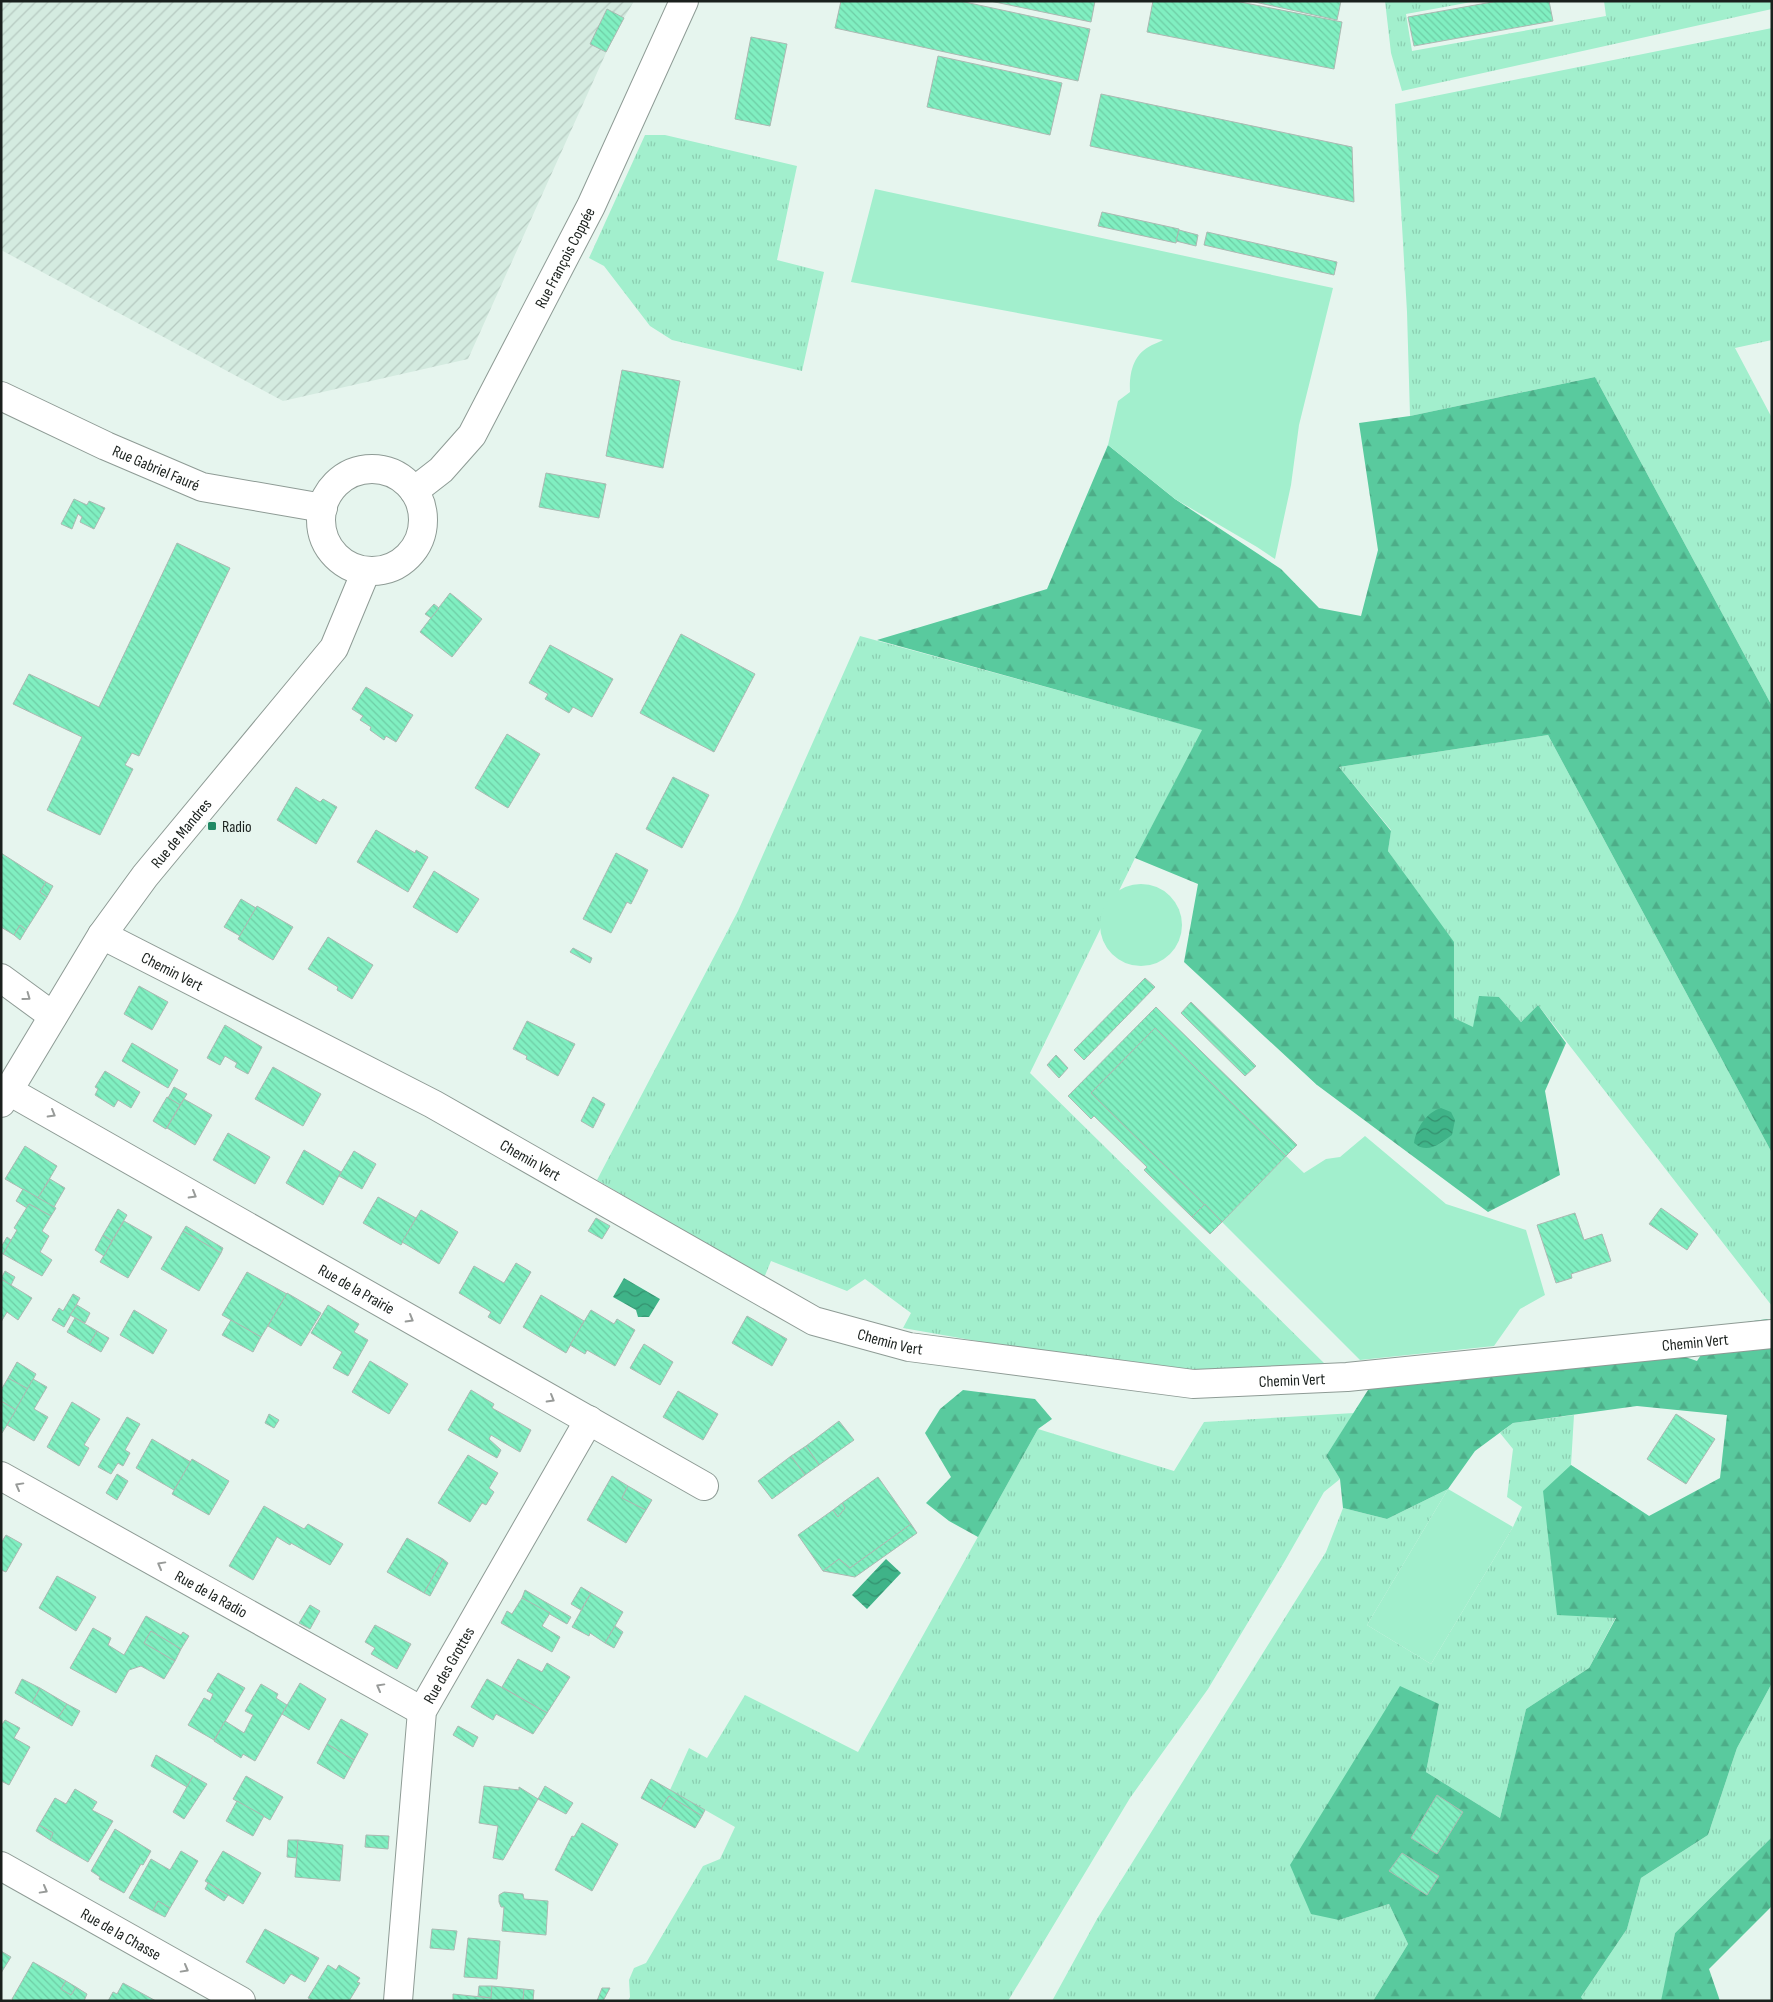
<svg xmlns="http://www.w3.org/2000/svg" width="1773" height="2002" font-family="'Sofia Sans Condensed',sans-serif">
<style>
.industrial{fill:url(#industrial-furrows)}
.grass{fill:url(#grass-tufts)}
.forest{fill:url(#forest-firs)}
.pitch{fill:#a2efcd}
.water{fill:url(#water-waves)}
.building{fill:url(#building-back-hatch);stroke:#abb9b2}
.lines{fill:none;stroke-linecap:round;stroke-linejoin:round}
.minor-casing{stroke:#8e9b95;stroke-width:30}
.minor{stroke:#fff;stroke-width:28}
.oneway{stroke:#989b99}
.poi-dot{fill:#208965;stroke:#e6f5ee;stroke-width:2}
.labels{text-anchor:middle;stroke-width:4;stroke-linejoin:round;paint-order:stroke}
.street-label{font-size:16px;fill:#1a201d;stroke:#e6f5ee}
.poi-label{font-size:16px;fill:#1a201d;stroke:#e6f5ee;text-anchor:start}
</style>
<defs>
<pattern id="industrial-furrows" width="10" height="10" patternUnits="userSpaceOnUse" patternTransform="scale(1.25)"><rect width="10" height="10" fill="#d4ebe0"/><path d="M-1 1l2-2M0 10L10 0M9 11l2-2" fill="none" stroke="#b5c9c0"/></pattern>
<pattern id="grass-tufts" width="24" height="20" patternUnits="userSpaceOnUse" patternTransform="scale(1.25)"><rect width="24" height="20" fill="#a2efcd"/><path d="M3 7l-1-3M5 7V3M7 7l1-3M15 17l-1-3M17 17v-4M19 17l1-3" fill="none" stroke="#8bcdb0"/></pattern>
<pattern id="forest-firs" width="22" height="20" patternUnits="userSpaceOnUse" patternTransform="scale(1.25)"><rect width="22" height="20" fill="#59ca9e"/><path d="M5 1l3.5 6h-7zM16 11l3.5 6h-7z" fill="#4dad88"/></pattern>
<pattern id="water-waves" width="16" height="10" patternUnits="userSpaceOnUse" patternTransform="scale(1.25)"><rect width="16" height="10" fill="#3fb388"/><path d="M0 5q4-4 8 0t8 0" fill="none" stroke="#34916f"/></pattern>
<pattern id="building-back-hatch" width="6" height="6" patternUnits="userSpaceOnUse" patternTransform="scale(1.25)"><rect width="6" height="6" fill="#80efc1"/><path d="M-1 5l2 2M0 0l6 6M5-1l2 2" fill="none" stroke="#6ecda5"/></pattern>
</defs>
<rect width="100%" height="100%" fill="#e6f5ee"/>
<!-- industrial -->
<polygon class="industrial" points="1,1 634,1 624,18 606,53 468,359 283,401 1,250"/>
<!-- grass -->
<g class="grass">
<polygon points="1385,1 1477,1 1406,14 1412,51 1606,16 1604,1 1772,1 1772,9 1402,91 1391,53"/>
<polygon points="1772,28 1772,340 1735,348 1772,418 1772,706 1595,377 1410,416 1407,312 1395,104"/>
<polygon points="645,135 665,135 797,166 777,260 824,272 802,371 672,340 650,326 604,266 589,258"/>
<polygon points="860,636 1203,730 1135,858 1030,1073 1327,1366 1183,1371 1050,1354 903,1328 911,1313 865,1279 847,1291 771,1261 764,1278 597,1180 738,911"/>
<polygon points="1548,735 1772,1153 1772,1306 1538,1005 1521,1022 1499,997 1473,1028 1317,1085 1294,1063 1315,1023 1426,905 1388,851 1391,830 1339,767"/>
<polygon points="1354,1413 1326,1456 1340,1479 1324,1492 1286,1559 1208,1689 1130,1798 1008,2001 628,2001 630,1997 629,1980 634,1968 646,1963 703,1866 720,1859 735,1827 670,1790 689,1748 707,1758 745,1695 858,1752 1038,1429 1174,1471 1204,1422"/>
<polygon points="1574,1415 1571,1465 1649,1516 1616,1617 1589,1668 1526,1709 1500,1818 1426,1772 1439,1704 1339,1920 1389,1904 1408,1944 1373,2001 1052,2001 1097,1919 1326,1552 1343,1508 1387,1519 1448,1489 1367,1625 1431,1664 1513,1527 1522,1507 1507,1497 1513,1449 1500,1433 1513,1423"/>
<polygon points="1772,1683 1772,1837 1675,1933 1662,2000 1584,2001 1581,1997 1627,1929 1641,1878 1708,1835 1737,1748"/>
</g>
<!-- forest -->
<g class="forest">
<polygon points="1595,377 1772,706 1772,1153 1548,735 1339,767 1391,831 1388,851 1454,942 1454,1018 1473,1027 1479,996 1499,997 1521,1022 1538,1005 1566,1043 1545,1091 1560,1175 1488,1212 1317,1085 1184,962 1198,884 1135,858 1202,730 877,640 1047,589 1108,445 1175,499 1281,569 1319,608 1361,616 1378,550 1359,423 1410,416"/>
<polygon points="1767,1319 1772,1321 1772,1683 1737,1748 1708,1835 1641,1878 1627,1929 1581,1997 1584,2001 1373,2001 1408,1944 1389,1904 1339,1920 1311,1914 1290,1865 1400,1686 1439,1704 1426,1772 1500,1818 1526,1709 1589,1668 1616,1618 1557,1615 1543,1491 1571,1465 1649,1516 1720,1478 1727,1415 1637,1406 1513,1423 1475,1451 1448,1489 1387,1519 1343,1508 1340,1479 1326,1456 1368,1390 1422,1362 1633,1339 1697,1361 1720,1326"/>
<polygon points="963,1390 1035,1399 1052,1419 1038,1429 978,1537 949,1521 926,1503 951,1477 925,1433 940,1409"/>
<polygon points="1772,1837 1772,1906 1709,1969 1720,2001 1661,2001 1675,1933"/>
</g>
<!-- pitch -->
<g class="pitch">
<path d="M 875,189 L 1333,288 L 1299,425 L 1291,485 L 1275,559 L 1257,547 L 1175,499 L 1108,445 L 1118,401 L 1130,392 C 1129,373 1133,354 1152,345 C 1156,343 1160,342 1163,340 L 851,282 Z"/>
<circle cx="1141" cy="925" r="41"/>
<polygon points="1365,1136 1446,1204 1526,1230 1545,1295 1520,1309 1494,1346 1360,1360 1222,1222 1286,1156 1304,1173 1326,1159 1340,1157"/>
<polygon points="1448,1489 1513,1527 1431,1664 1367,1625"/>
</g>
<!-- water -->
<g class="water">
<path d="M 1441,1108 L 1451,1112 L 1455,1120 L 1452,1135 C 1440,1143 1428,1155 1414,1143 C 1416,1128 1427,1112 1441,1108 Z"/>
<polygon points="624,1278 660,1299 649,1317 638,1317 636,1310 613,1297"/>
<polygon points="886,1559 901,1573 867,1609 852,1595"/>
</g>
<!-- building -->
<g class="building">
<polygon points="841,1 960,1 1090,29 1078,81 835,28"/>
<polygon points="990,1 1095,1 1091,22"/>
<polygon points="1153,1 1235,1 1342,22 1334,69 1147,32"/>
<polygon points="1250,1 1341,1 1337,20"/>
<polygon points="1498,1 1549,1 1553,21 1414,46 1408,17"/>
<polygon points="607,9 624,18 606,52 590,44"/>
<polygon points="751,37 787,44 770,126 735,119"/>
<polygon points="938,56 1062,83 1050,135 927,107"/>
<polygon points="1101,94 1352,147 1354,202 1090,146"/>
<polygon points="1102,212 1179,229 1176,243 1098,226"/>
<polygon points="1179,230 1198,235 1196,246 1176,241"/>
<polygon points="1207,232 1337,262 1334,275 1204,245"/>
<polygon points="622,370 680,381 663,468 606,456"/>
<polygon points="546,473 606,484 599,518 539,507"/>
<polygon points="74,499 87,505 89,501 105,508 94,529 80,522 82,517 78,514 72,529 61,524"/>
<polygon points="177,543 230,568 139,756 132,753 125,765 133,769 100,835 47,810 82,737 13,704 29,674 99,707"/>
<polygon points="450,593 482,619 452,657 420,632"/>
<polygon points="434,604 439,608 431,618 425,614"/>
<polygon points="681,634 755,674 714,752 640,713"/>
<polygon points="550,645 613,679 592,717 573,707 569,713 545,699 548,694 529,683"/>
<polygon points="366,687 413,715 396,742 386,736 384,740 370,730 371,727 360,720 363,716 352,709"/>
<polygon points="507,734 540,754 508,808 475,788"/>
<polygon points="673,777 709,795 682,848 646,829"/>
<polygon points="296,787 320,802 323,799 337,807 316,844 277,820"/>
<polygon points="376,830 415,853 416,850 428,857 408,892 357,862"/>
<polygon points="1,853 46,882 40,892 47,897 26,930 20,925 14,935 1,927"/>
<polygon points="616,853 648,870 631,904 627,902 611,933 583,919"/>
<polygon points="434,871 479,899 457,933 413,907"/>
<polygon points="46,882 53,886 47,897 40,892"/>
<polygon points="241,899 256,908 240,936 224,927"/>
<polygon points="257,906 293,927 273,960 238,939"/>
<polygon points="20,925 26,930 20,940 14,935"/>
<polygon points="328,937 373,965 352,999 337,990 338,987 308,969"/>
<polygon points="573,948 592,958 590,963 570,952"/>
<polygon points="1145,978 1155,987 1084,1060 1074,1050"/>
<polygon points="139,986 168,1002 152,1030 124,1014"/>
<polygon points="1191,1002 1256,1066 1245,1076 1181,1013"/>
<polygon points="1156,1007 1297,1145 1286,1156 1155,1028 1091,1093 1205,1204 1192,1217 1144,1170 1147,1167 1094,1116 1091,1119 1068,1096"/>
<polygon points="527,1021 575,1044 558,1076 526,1059 527,1056 513,1049"/>
<polygon points="225,1025 262,1047 248,1074 235,1067 237,1063 225,1056 220,1065 207,1058"/>
<polygon points="1155,1028 1286,1156 1222,1222 1091,1093"/>
<polygon points="132,1043 178,1070 168,1088 122,1061"/>
<polygon points="1056,1055 1068,1068 1059,1078 1047,1065"/>
<polygon points="273,1067 321,1094 303,1126 255,1099"/>
<polygon points="105,1071 140,1092 131,1108 118,1100 114,1107 95,1095 98,1089 95,1087"/>
<polygon points="174,1087 187,1094 180,1105 168,1098"/>
<polygon points="167,1097 180,1105 166,1129 153,1121"/>
<polygon points="593,1097 605,1104 593,1128 581,1121"/>
<polygon points="184,1099 212,1115 195,1145 167,1128"/>
<polygon points="228,1133 270,1157 255,1184 213,1160"/>
<polygon points="25,1146 57,1166 38,1198 5,1179"/>
<polygon points="304,1150 341,1172 323,1205 286,1183"/>
<polygon points="354,1151 376,1164 362,1189 339,1176"/>
<polygon points="50,1179 65,1188 54,1207 38,1198"/>
<polygon points="23,1189 56,1208 51,1216 29,1204 27,1208 16,1201"/>
<polygon points="378,1197 416,1218 401,1245 363,1223"/>
<polygon points="29,1204 51,1216 42,1231 49,1236 40,1252 52,1260 42,1276 3,1254 17,1230 14,1228"/>
<polygon points="1205,1204 1222,1222 1210,1234 1192,1217"/>
<polygon points="1661,1208 1698,1234 1687,1250 1649,1224"/>
<polygon points="118,1209 127,1215 112,1241 103,1235"/>
<polygon points="421,1210 458,1232 439,1264 402,1242"/>
<polygon points="1575,1213 1584,1240 1602,1234 1611,1261 1571,1274 1572,1278 1556,1283 1537,1225"/>
<polygon points="596,1218 610,1226 602,1239 588,1231"/>
<polygon points="124,1221 152,1237 128,1278 100,1262"/>
<polygon points="186,1226 223,1248 221,1253 183,1231"/>
<polygon points="183,1231 221,1253 199,1291 161,1269"/>
<polygon points="103,1235 112,1241 104,1256 95,1250"/>
<polygon points="7,1237 11,1240 3,1254 1,1253 1,1247"/>
<polygon points="516,1263 531,1272 500,1324 488,1317 491,1312 459,1293 474,1266 504,1283"/>
<polygon points="5,1271 15,1277 11,1285 1,1279"/>
<polygon points="247,1272 287,1294 261,1337 222,1315"/>
<polygon points="1,1279 32,1298 18,1320 7,1312 1,1322"/>
<polygon points="287,1293 321,1313 301,1346 268,1326"/>
<polygon points="73,1294 80,1298 64,1327 52,1320 59,1308 63,1311"/>
<polygon points="541,1295 584,1321 566,1353 523,1327"/>
<polygon points="77,1305 90,1313 85,1323 70,1315"/>
<polygon points="328,1305 359,1324 354,1332 368,1340 348,1376 333,1368 342,1352 311,1333"/>
<polygon points="134,1310 167,1330 153,1354 120,1335"/>
<polygon points="591,1310 614,1324 617,1319 635,1330 615,1366 587,1350 585,1354 570,1345"/>
<polygon points="747,1316 787,1339 772,1366 732,1343"/>
<polygon points="75,1318 97,1331 89,1345 67,1332"/>
<polygon points="231,1320 261,1337 253,1352 222,1335"/>
<polygon points="97,1331 109,1338 101,1352 89,1345"/>
<polygon points="644,1344 673,1362 660,1385 630,1368"/>
<polygon points="370,1361 408,1384 389,1414 352,1392"/>
<polygon points="17,1362 36,1374 28,1389 8,1378"/>
<polygon points="8,1378 28,1389 16,1410 1,1401 1,1390"/>
<polygon points="33,1379 47,1387 34,1409 48,1417 34,1441 7,1425"/>
<polygon points="471,1390 494,1404 492,1408 531,1430 520,1452 491,1435 489,1439 501,1450 497,1458 448,1430"/>
<polygon points="678,1391 718,1414 703,1440 663,1417"/>
<polygon points="1,1401 16,1410 2,1433 1,1433"/>
<polygon points="72,1402 100,1419 84,1445 89,1448 79,1466 47,1447"/>
<polygon points="269,1414 279,1420 274,1428 265,1423"/>
<polygon points="1676,1414 1715,1439 1686,1484 1647,1459"/>
<polygon points="127,1417 140,1424 125,1450 130,1453 123,1466 118,1463 111,1474 98,1467"/>
<polygon points="839,1421 854,1440 819,1465 806,1446"/>
<polygon points="152,1439 191,1462 174,1490 136,1468"/>
<polygon points="806,1446 819,1465 805,1475 791,1456"/>
<polygon points="468,1455 498,1473 489,1488 494,1492 486,1505 482,1503 470,1522 438,1503"/>
<polygon points="791,1456 805,1475 772,1499 758,1481"/>
<polygon points="192,1459 229,1481 209,1515 172,1494"/>
<polygon points="117,1474 128,1481 117,1500 106,1493"/>
<polygon points="612,1476 628,1486 622,1498 646,1510 626,1543 587,1520"/>
<polygon points="878,1477 911,1524 850,1568 839,1559 823,1571 798,1535 833,1510 838,1517 845,1508 842,1503"/>
<polygon points="628,1486 652,1500 646,1510 622,1498"/>
<polygon points="842,1503 845,1508 838,1517 833,1510"/>
<polygon points="264,1506 304,1529 308,1524 343,1544 330,1565 291,1543 290,1545 277,1537 253,1580 229,1566"/>
<polygon points="911,1524 917,1533 855,1577 823,1571 839,1559 850,1568"/>
<polygon points="6,1535 22,1544 6,1572 1,1570 1,1543"/>
<polygon points="407,1538 443,1559 424,1593 387,1572"/>
<polygon points="443,1559 448,1563 430,1596 424,1593"/>
<polygon points="57,1576 96,1597 76,1631 39,1608"/>
<polygon points="581,1587 591,1593 581,1610 571,1604"/>
<polygon points="525,1590 571,1617 567,1624 522,1598"/>
<polygon points="591,1593 623,1612 605,1643 590,1633 589,1636 572,1627"/>
<polygon points="522,1598 550,1613 542,1626 560,1637 552,1652 501,1623 507,1611 512,1614"/>
<polygon points="310,1605 320,1611 310,1629 299,1623"/>
<polygon points="146,1616 181,1635 183,1632 189,1636 181,1649 151,1631 144,1643 175,1661 164,1679 141,1666 129,1670 116,1693 70,1668 93,1628 111,1638 108,1645 124,1655"/>
<polygon points="375,1625 411,1644 397,1669 371,1654 375,1648 365,1642"/>
<polygon points="615,1626 623,1632 614,1648 605,1643"/>
<polygon points="151,1631 181,1649 175,1661 144,1643"/>
<polygon points="518,1659 542,1672 547,1663 570,1677 547,1713 502,1687"/>
<polygon points="218,1673 245,1688 214,1740 188,1725 204,1698 210,1701 213,1694 207,1691"/>
<polygon points="22,1679 40,1688 32,1703 15,1693"/>
<polygon points="487,1679 547,1713 533,1734 496,1714 493,1720 471,1707"/>
<polygon points="300,1683 326,1699 309,1730 282,1714"/>
<polygon points="261,1684 278,1694 276,1698 287,1705 255,1761 243,1754 241,1758 214,1741 225,1721 244,1733 253,1715 245,1711"/>
<polygon points="40,1688 67,1704 58,1718 32,1703"/>
<polygon points="67,1704 80,1711 72,1726 58,1718"/>
<polygon points="341,1719 368,1734 354,1760 327,1744"/>
<polygon points="5,1720 20,1728 14,1738 30,1747 9,1785 1,1781 1,1726"/>
<polygon points="458,1726 478,1737 473,1747 453,1735"/>
<polygon points="327,1744 354,1760 344,1779 317,1763"/>
<polygon points="156,1755 193,1776 187,1787 151,1766"/>
<polygon points="193,1776 207,1784 184,1819 173,1812"/>
<polygon points="246,1776 283,1797 270,1820 233,1799"/>
<polygon points="651,1779 705,1810 702,1816 669,1796 661,1809 641,1798"/>
<polygon points="484,1786 519,1790 519,1787 538,1799 503,1860 493,1858 498,1826 479,1823"/>
<polygon points="545,1786 573,1803 566,1814 538,1799"/>
<polygon points="75,1789 97,1802 92,1810 113,1821 88,1862 50,1840 53,1833 39,1825 55,1798 66,1804"/>
<polygon points="1437,1795 1463,1812 1437,1854 1411,1838"/>
<polygon points="669,1796 702,1816 695,1828 661,1809"/>
<polygon points="237,1801 264,1816 253,1836 226,1821"/>
<polygon points="582,1823 618,1844 592,1891 555,1870 572,1836 574,1837"/>
<polygon points="39,1825 53,1833 50,1840 36,1831"/>
<polygon points="115,1829 151,1851 143,1865 141,1864 124,1893 99,1879 100,1877 91,1871"/>
<polygon points="366,1835 389,1836 388,1849 365,1847"/>
<polygon points="288,1840 298,1840 297,1858 287,1857"/>
<polygon points="298,1840 343,1845 340,1881 295,1877"/>
<polygon points="181,1851 198,1861 170,1908 158,1901 153,1911 129,1898 151,1859 170,1870"/>
<polygon points="223,1851 261,1873 243,1904 205,1881"/>
<polygon points="1402,1853 1439,1876 1427,1895 1389,1871"/>
<polygon points="208,1883 228,1895 224,1901 205,1889"/>
<polygon points="504,1892 523,1894 524,1899 548,1901 546,1935 502,1931 504,1907 501,1907 499,1902 499,1895"/>
<polygon points="158,1901 170,1908 165,1917 153,1911"/>
<polygon points="265,1929 319,1958 305,1982 291,1974 284,1984 246,1962"/>
<polygon points="432,1929 457,1931 454,1950 430,1948"/>
<polygon points="468,1938 500,1941 497,1979 464,1977"/>
<polygon points="1,1951 11,1957 1,1973"/>
<polygon points="33,1962 66,1981 61,1989 71,1995 76,1987 87,1994 84,2001 14,2001 12,1999"/>
<polygon points="328,1965 336,1970 339,1965 360,1978 357,1982 360,1983 349,2001 314,2001 308,1998"/>
<polygon points="66,1981 76,1987 71,1995 61,1989"/>
<polygon points="123,1983 156,2001 108,2001 113,1992 117,1994"/>
<polygon points="479,1986 492,1986 491,1998 478,1996"/>
<polygon points="492,1986 524,1989 523,2001 453,2001 453,1994 491,1998"/>
<polygon points="602,1988 610,1988 603,2001 597,2001"/>
<polygon points="524,1989 534,1990 533,2001 523,2001"/>
</g>
<g class="lines">
<defs>
<g id="minor">
<path id="s1" d="M 1,396 L 106,446 L 202,487 L 323,508"/>
<circle cx="372" cy="520" r="51"/>
<path id="s2" d="M 414,491 L 441,470 L 472,435 L 591,206 L 684,1"/>
<path id="s3" d="M 102,935 L 433,1104 L 814,1321 L 909,1347 L 1193,1384 L 1347,1377 L 1772,1334"/>
<polyline points="1,978 53,1016"/>
<path id="s4" d="M 9,1091 L 704,1486"/>
<path id="s5" d="M 1,1103 L 102,935 L 145,876 L 334,648 L 366,571"/>
<path id="s6" d="M 1,1476 L 422,1711"/>
<path id="s7" d="M 1,1866 L 241,2001"/>
<path id="s8" d="M 398,2001 L 422,1711 L 589,1420"/>
</g>
</defs>
<!-- minor casing -->
<use href="#minor" class="minor-casing"/>
<!-- minor -->
<use href="#minor" class="minor"/>
</g>
<!-- one-way arrows -->
<defs><path id="oneway-chevron" d="M-2-3.5L2.5 0L-2 3.5" fill="none" stroke-width="1.6" stroke-linecap="round" stroke-linejoin="round" transform="scale(1.25)"/></defs>
<g class="oneway">
<use href="#oneway-chevron" transform="translate(27 997) rotate(36)"/>
<use href="#oneway-chevron" transform="translate(52 1114) rotate(30)"/>
<use href="#oneway-chevron" transform="translate(193 1195) rotate(30)"/>
<use href="#oneway-chevron" transform="translate(410 1319) rotate(30)"/>
<use href="#oneway-chevron" transform="translate(551 1399) rotate(30)"/>
<use href="#oneway-chevron" transform="translate(19 1486) rotate(-151)"/>
<use href="#oneway-chevron" transform="translate(161 1565) rotate(-151)"/>
<use href="#oneway-chevron" transform="translate(380 1687) rotate(-151)"/>
<use href="#oneway-chevron" transform="translate(44 1890) rotate(29)"/>
<use href="#oneway-chevron" transform="translate(185 1969) rotate(29)"/>
</g>
<!-- markers -->
<rect class="poi-dot" x="207" y="821" width="10" height="10" rx="2.5"/>
<g class="labels">
<!-- street labels -->
<g class="street-label">
<text dy="6" stroke="none"><textPath href="#s2" startOffset="281">Rue François Coppée</textPath></text>
<text dy="6" stroke="none"><textPath href="#s1" startOffset="171">Rue Gabriel Fauré</textPath></text>
<text dy="6" stroke="none"><textPath href="#s5" startOffset="325">Rue de Mandres</textPath></text>
<text dy="6" stroke="none"><textPath href="#s3" startOffset="79">Chemin Vert</textPath></text>
<text dy="6" stroke="none"><textPath href="#s3" startOffset="484">Chemin Vert</textPath></text>
<text dy="6" stroke="none"><textPath href="#s4" startOffset="400">Rue de la Prairie</textPath></text>
<text dy="6" stroke="none"><textPath href="#s3" startOffset="889">Chemin Vert</textPath></text>
<text dy="6" stroke="none"><textPath href="#s3" startOffset="1699">Chemin Vert</textPath></text>
<text dy="6" stroke="none"><textPath href="#s3" startOffset="1294">Chemin Vert</textPath></text>
<text dy="6" stroke="none"><textPath href="#s6" startOffset="241">Rue de la Radio</textPath></text>
<text dy="6" stroke="none"><textPath href="#s8" startOffset="344">Rue des Grottes</textPath></text>
<text dy="6" stroke="none"><textPath href="#s7" startOffset="138">Rue de la Chasse</textPath></text>
</g>
<!-- poi labels -->
<g class="poi-label">
<text x="222" y="832">Radio</text>
</g>
</g>
<!-- border -->
<rect width="1773" height="2002" fill="none" stroke="#1a201d" stroke-width="5"/>
</svg>
